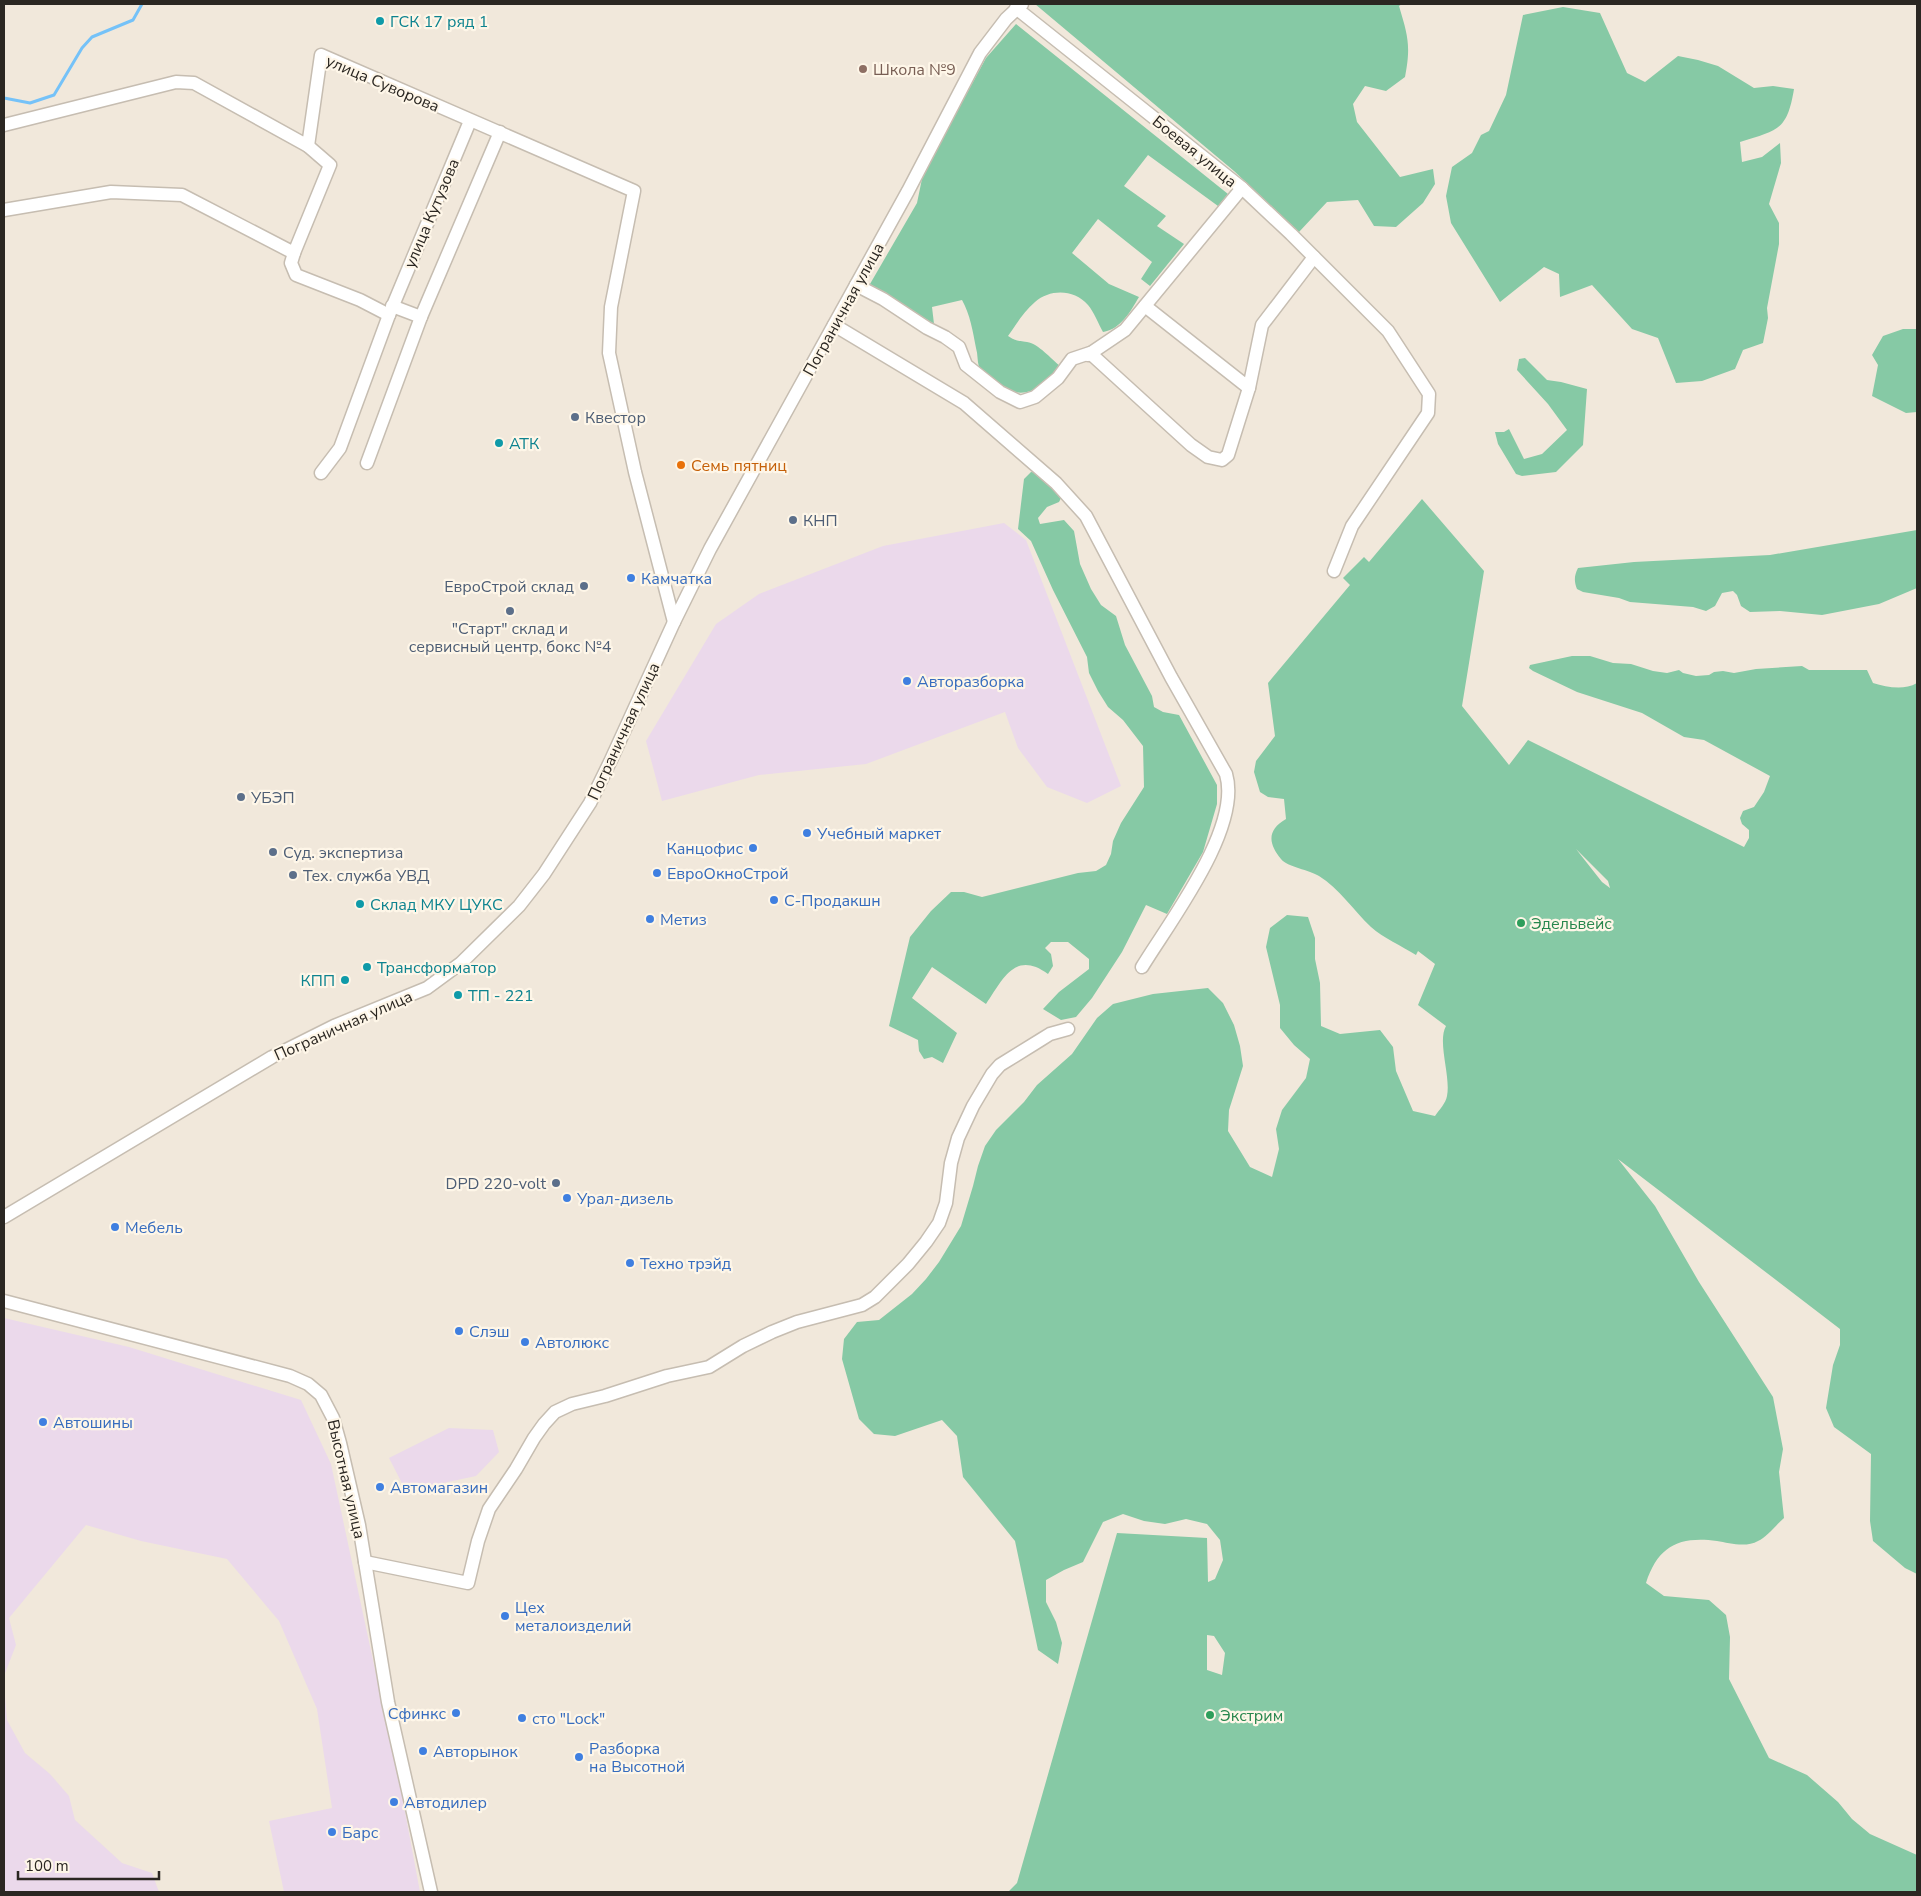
<svg xmlns="http://www.w3.org/2000/svg" width="1921" height="1896" font-family="'Nunito Sans',sans-serif">
<style>
.industrial{fill:#ebd9eb}
.green{fill:#86c9a5;fill-rule:evenodd}
.lines{fill:none;stroke-linecap:round;stroke-linejoin:round}
.stream{stroke:#75c2f8;stroke-width:3}
.minor-casing{stroke:#c6bdb1;stroke-width:15}
.minor{stroke:#fff;stroke-width:12}
.culture-dot{fill:#0f9aa8;stroke:#fef6e8;stroke-width:2}
.education-dot{fill:#8d6e63;stroke:#fef6e8;stroke-width:2}
.service-dot{fill:#5c6f8a;stroke:#fef6e8;stroke-width:2}
.food-dot{fill:#e8710a;stroke:#fef6e8;stroke-width:2}
.shop-dot{fill:#3f7fe0;stroke:#fef6e8;stroke-width:2}
.leisure-dot{fill:#2e9e5b;stroke:#fef6e8;stroke-width:2}
.labels{text-anchor:middle;stroke-width:4.5;stroke-linejoin:round;paint-order:stroke}
.culture-label{font-size:16px;fill:#0d838f;stroke:#fef6e8;text-anchor:start}
.education-label{font-size:16px;fill:#785e54;stroke:#fef6e8;text-anchor:start}
.street-label{font-size:16px;fill:#2b2722;stroke:#fef6e8}
.service-label{font-size:16px;fill:#4e5e75;stroke:#fef6e8;text-anchor:start}
.food-label{font-size:16px;fill:#c56008;stroke:#fef6e8;text-anchor:start}
.shop-label{font-size:16px;fill:#366cbe;stroke:#fef6e8;text-anchor:start}
.leisure-label{font-size:16px;fill:#27864d;stroke:#fef6e8;text-anchor:start}
</style>
<rect width="100%" height="100%" fill="#f1e8db"/>
<!-- industrial -->
<g class="industrial">
<polygon points="1004,523 1026,540 1121,786 1087,803 1047,787 1018,748 1005,712 866,764 759,775 662,801 646,741 716,624 759,594 883,546"/>
<polygon points="4,1318 129,1347 301,1400 331,1464 402,1796 420,1892 284,1892 269,1821 332,1808 317,1709 279,1621 227,1559 141,1541 86,1525 9,1618 16,1645 4,1676"/>
<polygon points="449,1428 493,1430 499,1452 476,1476 406,1491 389,1458"/>
<polygon points="4,1685 7,1720 25,1753 50,1774 69,1796 75,1820 122,1863 152,1873 159,1892 4,1892"/>
</g>
<!-- green -->
<g class="green">
<path d="M 1035,4 L 1402,4 L 1399,6 C 1408,36 1411,46 1405,77 L 1386,91 L 1365,86 L 1353,104 L 1357,122 L 1400,177 L 1433,169 L 1435,184 L 1423,203 L 1396,227 L 1374,226 L 1358,200 L 1327,202 L 1299,232 L 1234,171 Z"/>
<path d="M 1563,7 L 1600,13 L 1627,73 L 1645,82 L 1678,56 L 1698,60 L 1718,66 L 1754,88 L 1773,86 L 1794,89 C 1787,131 1778,130 1740,142 L 1742,162 L 1762,157 L 1780,143 L 1781,163 L 1769,204 L 1779,223 L 1779,244 L 1767,308 L 1768,318 L 1763,343 L 1743,350 L 1735,369 L 1702,381 L 1676,383 L 1658,338 L 1632,329 L 1592,285 L 1560,297 L 1559,274 L 1544,267 L 1500,302 L 1451,223 L 1446,196 L 1452,167 L 1472,153 L 1481,135 L 1489,131 L 1506,95 L 1523,15 Z"/>
<path d="M 1016,24 L 1228,194 L 1218,206 L 1148,155 L 1124,186 L 1166,216 L 1157,226 L 1184,244 L 1150,286 L 1141,279 L 1152,262 L 1098,219 L 1072,253 L 1109,284 L 1139,297 C 1130,312 1121,329 1103,332 C 1098,323 1094,312 1088,305 C 1074,289 1050,289 1035,302 C 1024,311 1016,325 1008,336 C 1017,342 1018,340 1027,342 C 1039,344 1051,359 1060,366 C 1041,391 1020,404 993,380 C 989,376 981,372 979,367 C 977,361 978,354 976,348 C 973,332 970,314 962,300 L 932,307 L 934,324 L 870,284 L 917,203 L 923,174 L 986,58 Z"/>
<polygon points="1903,329 1917,329 1917,412 1906,413 1872,396 1878,365 1872,355 1883,336"/>
<polygon points="1525,358 1547,380 1561,382 1587,389 1583,445 1556,472 1522,476 1516,474 1498,444 1495,432 1504,432 1509,429 1524,459 1542,454 1567,430 1548,404 1517,370 1519,359"/>
<path d="M 1031,472 L 1039,473 L 1062,496 L 1059,502 L 1047,507 L 1038,518 L 1040,524 L 1064,520 L 1074,531 L 1080,564 L 1091,589 L 1101,605 L 1116,616 L 1125,645 L 1152,696 L 1154,707 L 1163,712 L 1179,715 L 1217,785 L 1217,804 L 1203,852 L 1167,914 L 1146,905 L 1122,952 L 1092,998 L 1076,1017 L 1061,1020 L 1043,1009 L 1059,992 L 1089,969 L 1089,959 L 1068,942 L 1051,942 L 1045,948 L 1051,954 L 1053,966 L 1048,974 C 1015,950 1003,979 986,1004 L 932,967 L 912,998 L 957,1033 L 943,1063 L 932,1057 L 924,1059 L 919,1051 L 918,1040 L 889,1026 L 910,937 L 931,911 L 951,892 L 964,892 L 982,897 L 1078,873 L 1096,871 L 1106,865 L 1111,854 L 1113,841 L 1121,823 L 1144,787 L 1143,746 L 1123,720 L 1108,707 L 1098,691 L 1089,673 L 1087,657 L 1053,590 L 1031,541 L 1018,529 L 1024,479 Z"/>
<path d="M 1422,499 L 1484,571 L 1462,706 L 1509,765 L 1528,740 L 1744,847 L 1749,838 L 1749,830 L 1742,824 L 1740,818 L 1743,811 L 1754,807 L 1764,792 L 1770,776 L 1704,740 L 1684,737 L 1642,713 L 1577,692 L 1533,671 L 1529,668 L 1530,665 L 1572,656 L 1590,656 L 1613,663 L 1631,664 L 1653,671 L 1667,673 L 1679,670 L 1683,673 L 1696,676 L 1709,675 L 1714,672 L 1723,671 L 1734,673 L 1756,669 L 1802,666 L 1809,670 L 1867,670 L 1873,683 C 1887,687 1903,691 1917,683 L 1917,1574 L 1905,1568 L 1873,1541 L 1870,1521 L 1871,1454 L 1834,1427 L 1826,1408 L 1833,1365 L 1840,1345 L 1840,1329 L 1618,1159 L 1655,1206 L 1699,1282 L 1773,1397 L 1783,1449 L 1779,1472 L 1784,1518 C 1776,1525 1767,1537 1758,1541 C 1746,1548 1729,1543 1717,1541 C 1679,1536 1658,1546 1646,1583 L 1664,1596 L 1709,1600 L 1726,1615 L 1730,1637 L 1729,1679 L 1769,1758 L 1807,1775 L 1838,1802 L 1852,1819 L 1870,1834 L 1917,1855 L 1917,1892 L 1008,1892 L 1017,1883 L 1117,1533 L 1207,1538 L 1208,1582 L 1215,1579 L 1223,1560 L 1220,1540 L 1207,1524 L 1186,1519 L 1165,1524 L 1144,1521 L 1123,1514 L 1103,1522 L 1083,1562 L 1064,1570 L 1046,1580 L 1046,1602 L 1056,1622 L 1062,1643 L 1058,1664 L 1038,1650 L 1015,1541 L 963,1477 L 957,1436 L 942,1420 L 895,1436 L 874,1434 L 859,1419 L 842,1359 L 844,1339 L 857,1322 L 879,1320 L 912,1294 L 926,1279 L 939,1262 L 961,1226 L 973,1186 L 978,1166 L 985,1146 L 996,1130 L 1024,1102 L 1037,1085 L 1072,1054 L 1097,1018 L 1113,1004 L 1153,994 L 1208,988 L 1223,1003 L 1234,1025 L 1240,1046 L 1243,1066 L 1229,1110 L 1228,1131 L 1250,1167 L 1272,1177 L 1279,1149 L 1276,1129 L 1282,1110 L 1306,1078 L 1310,1059 L 1294,1045 L 1280,1028 L 1280,1005 L 1266,947 L 1270,928 L 1287,915 L 1308,917 L 1315,938 L 1315,959 L 1320,983 L 1321,1026 L 1340,1034 L 1380,1030 L 1393,1047 L 1396,1071 L 1413,1111 L 1435,1116 C 1439,1110 1446,1103 1447,1096 C 1451,1076 1437,1042 1446,1026 L 1418,1005 L 1435,964 L 1418,951 L 1416,955 C 1402,946 1383,938 1371,927 C 1353,910 1339,888 1319,876 C 1310,870 1287,867 1281,859 C 1268,843 1267,830 1286,819 L 1284,799 L 1268,797 L 1260,792 L 1254,772 L 1256,761 L 1275,736 L 1268,683 L 1350,585 L 1343,578 L 1364,557 L 1369,562 ZM 1576,849 L 1608,881 L 1610,888 L 1602,882 ZM 1207,1635 L 1214,1636 L 1225,1653 L 1222,1675 L 1207,1670 Z"/>
<path d="M 1917,530 L 1917,588 L 1879,604 L 1822,615 L 1780,611 L 1750,612 L 1741,606 L 1737,595 L 1733,591 L 1722,593 L 1715,606 L 1706,611 L 1693,607 L 1630,602 L 1619,598 L 1583,592 L 1577,589 C 1574,581 1574,576 1578,568 L 1634,562 L 1770,555 Z"/>
</g>
<g class="lines">
<!-- stream -->
<polyline class="stream" points="4,98 30,103 54,95 82,48 92,37 133,20 142,4"/>
<defs>
<g id="minor">
<polyline points="1016,8 1242,188 1125,330 1088,355"/>
<polyline points="4,125 176,82 194,83 308,146 321,55 634,191 611,307 609,353 635,472 674,622"/>
<polyline points="308,146 330,165 294,253 291,263 296,275 360,300 389,315"/>
<polyline points="1242,188 1291,234 1388,331 1429,394 1428,413 1352,526 1334,571"/>
<polyline points="4,210 111,192 182,195 294,253"/>
<polyline points="856,285 883,299 927,328 945,337 959,347 966,365 1000,392 1020,402 1035,397 1058,378 1072,359 1090,353 1191,445 1208,457 1222,460 1228,455 1249,388 1262,325 1314,257"/>
<polyline points="392,306 421,317"/>
<polyline points="1145,306 1249,388"/>
<path d="M 834,325 L 964,403 L 1056,483 L 1086,516 L 1171,677 L 1226,774 C 1242,828 1170,921 1142,967"/>
<polyline points="367,463 421,317 500,132"/>
<polyline points="321,473 340,448 389,315 470,121"/>
<polyline points="4,1217 272,1057 334,1026 427,988 461,963 519,906 544,874 590,803 610,762 674,622 710,549 908,191 980,53 1006,19 1022,4"/>
<polyline points="4,1301 290,1376 308,1384 321,1395 333,1418 340,1443 359,1525 388,1702 431,1892"/>
<polyline points="365,1562 468,1583 478,1541 489,1509 516,1469 534,1438 544,1424 555,1412 572,1404 605,1396 667,1376 709,1367 743,1346 772,1332 797,1322 862,1305 875,1297 908,1264 926,1242 939,1223 946,1203 951,1163 958,1138 973,1106 992,1074 1000,1065 1042,1039 1050,1034 1068,1029"/>
</g>
</defs>
<!-- minor casing -->
<use href="#minor" class="minor-casing"/>
<!-- minor -->
<use href="#minor" class="minor"/>
</g>
<!-- markers -->
<g class="culture-dot">
<circle cx="380" cy="21" r="5"/>
<circle cx="499" cy="443" r="5"/>
<circle cx="360" cy="904" r="5"/>
<circle cx="367" cy="967" r="5"/>
<circle cx="345" cy="980" r="5"/>
<circle cx="458" cy="995" r="5"/>
</g>
<circle class="education-dot" cx="863" cy="69" r="5"/>
<g class="service-dot">
<circle cx="575" cy="417" r="5"/>
<circle cx="793" cy="520" r="5"/>
<circle cx="584" cy="586" r="5"/>
<circle cx="510" cy="611" r="5"/>
<circle cx="241" cy="797" r="5"/>
<circle cx="273" cy="852" r="5"/>
<circle cx="293" cy="875" r="5"/>
<circle cx="556" cy="1183" r="5"/>
</g>
<circle class="food-dot" cx="681" cy="465" r="5"/>
<g class="shop-dot">
<circle cx="631" cy="578" r="5"/>
<circle cx="907" cy="681" r="5"/>
<circle cx="807" cy="833" r="5"/>
<circle cx="753" cy="848" r="5"/>
<circle cx="657" cy="873" r="5"/>
<circle cx="774" cy="900" r="5"/>
<circle cx="650" cy="919" r="5"/>
<circle cx="567" cy="1198" r="5"/>
<circle cx="115" cy="1227" r="5"/>
<circle cx="630" cy="1263" r="5"/>
<circle cx="459" cy="1331" r="5"/>
<circle cx="525" cy="1342" r="5"/>
<circle cx="43" cy="1422" r="5"/>
<circle cx="380" cy="1487" r="5"/>
<circle cx="505" cy="1616" r="5"/>
<circle cx="456" cy="1713" r="5"/>
<circle cx="522" cy="1718" r="5"/>
<circle cx="423" cy="1751" r="5"/>
<circle cx="579" cy="1757" r="5"/>
<circle cx="394" cy="1802" r="5"/>
<circle cx="332" cy="1832" r="5"/>
</g>
<g class="leisure-dot">
<circle cx="1521" cy="923" r="5"/>
<circle cx="1210" cy="1715" r="5"/>
</g>
<g class="labels">
<!-- culture labels -->
<g class="culture-label">
<text x="390" y="27">ГСК 17 ряд 1</text>
<text x="509" y="449">АТК</text>
<text x="370" y="910">Склад МКУ ЦУКС</text>
<text x="377" y="973">Трансформатор</text>
<text x="335" y="986" text-anchor="end">КПП</text>
<text x="468" y="1001">ТП - 221</text>
</g>
<!-- education labels -->
<g class="education-label">
<text x="873" y="75">Школа №9</text>
</g>
<!-- street labels -->
<g class="street-label">
<text transform="translate(383 83) rotate(23)" y="6">улица Суворова</text>
<text transform="translate(1195 151) rotate(39)" y="6">Боевая улица</text>
<text transform="translate(431 213) rotate(-67)" y="6">улица Кутузова</text>
<text transform="translate(843 309) rotate(-61)" y="6">Пограничная улица</text>
<text transform="translate(623 731) rotate(-65)" y="6">Пограничная улица</text>
<text transform="translate(343 1025) rotate(-24)" y="6">Пограничная улица</text>
<text transform="translate(347 1479) rotate(77)" y="6">Высотная улица</text>
</g>
<!-- service labels -->
<g class="service-label">
<text x="585" y="423">Квестор</text>
<text x="803" y="526">КНП</text>
<text x="574" y="592" text-anchor="end">ЕвроСтрой склад</text>
<text x="510" y="634" text-anchor="middle">"Старт" склад и<tspan x="510" dy="18">сервисный центр, бокс №4</tspan></text>
<text x="251" y="803">УБЭП</text>
<text x="283" y="858">Суд. экспертиза</text>
<text x="303" y="881">Тех. служба УВД</text>
<text x="546" y="1189" text-anchor="end">DPD 220-volt</text>
</g>
<!-- food labels -->
<g class="food-label">
<text x="691" y="471">Семь пятниц</text>
</g>
<!-- shop labels -->
<g class="shop-label">
<text x="641" y="584">Камчатка</text>
<text x="917" y="687">Авторазборка</text>
<text x="817" y="839">Учебный маркет</text>
<text x="743" y="854" text-anchor="end">Канцофис</text>
<text x="667" y="879">ЕвроОкноСтрой</text>
<text x="784" y="906">С-Продакшн</text>
<text x="660" y="925">Метиз</text>
<text x="577" y="1204">Урал-дизель</text>
<text x="125" y="1233">Мебель</text>
<text x="640" y="1269">Техно трэйд</text>
<text x="469" y="1337">Слэш</text>
<text x="535" y="1348">Автолюкс</text>
<text x="53" y="1428">Автошины</text>
<text x="390" y="1493">Автомагазин</text>
<text x="515" y="1613">Цех<tspan x="515" dy="18">металоизделий</tspan></text>
<text x="446" y="1719" text-anchor="end">Сфинкс</text>
<text x="532" y="1724">сто "Lock"</text>
<text x="589" y="1754">Разборка<tspan x="589" dy="18">на Высотной</tspan></text>
<text x="433" y="1757">Авторынок</text>
<text x="404" y="1808">Автодилер</text>
<text x="342" y="1838">Барс</text>
</g>
<!-- leisure labels -->
<g class="leisure-label">
<text x="1531" y="929">Эдельвейс</text>
<text x="1220" y="1721">Экстрим</text>
</g>
</g>
<!-- border -->
<rect width="1921" height="1896" fill="none" stroke="#2b2722" stroke-width="10"/>
<!-- scale -->
<path d="M18 1871v8h141v-8" fill="none" stroke="#2b2722" stroke-width="2.5"/>
<text x="25" y="1871" font-size="15" fill="#2b2722" stroke="#fef6e8" stroke-width="4" paint-order="stroke">100 m</text>
</svg>
